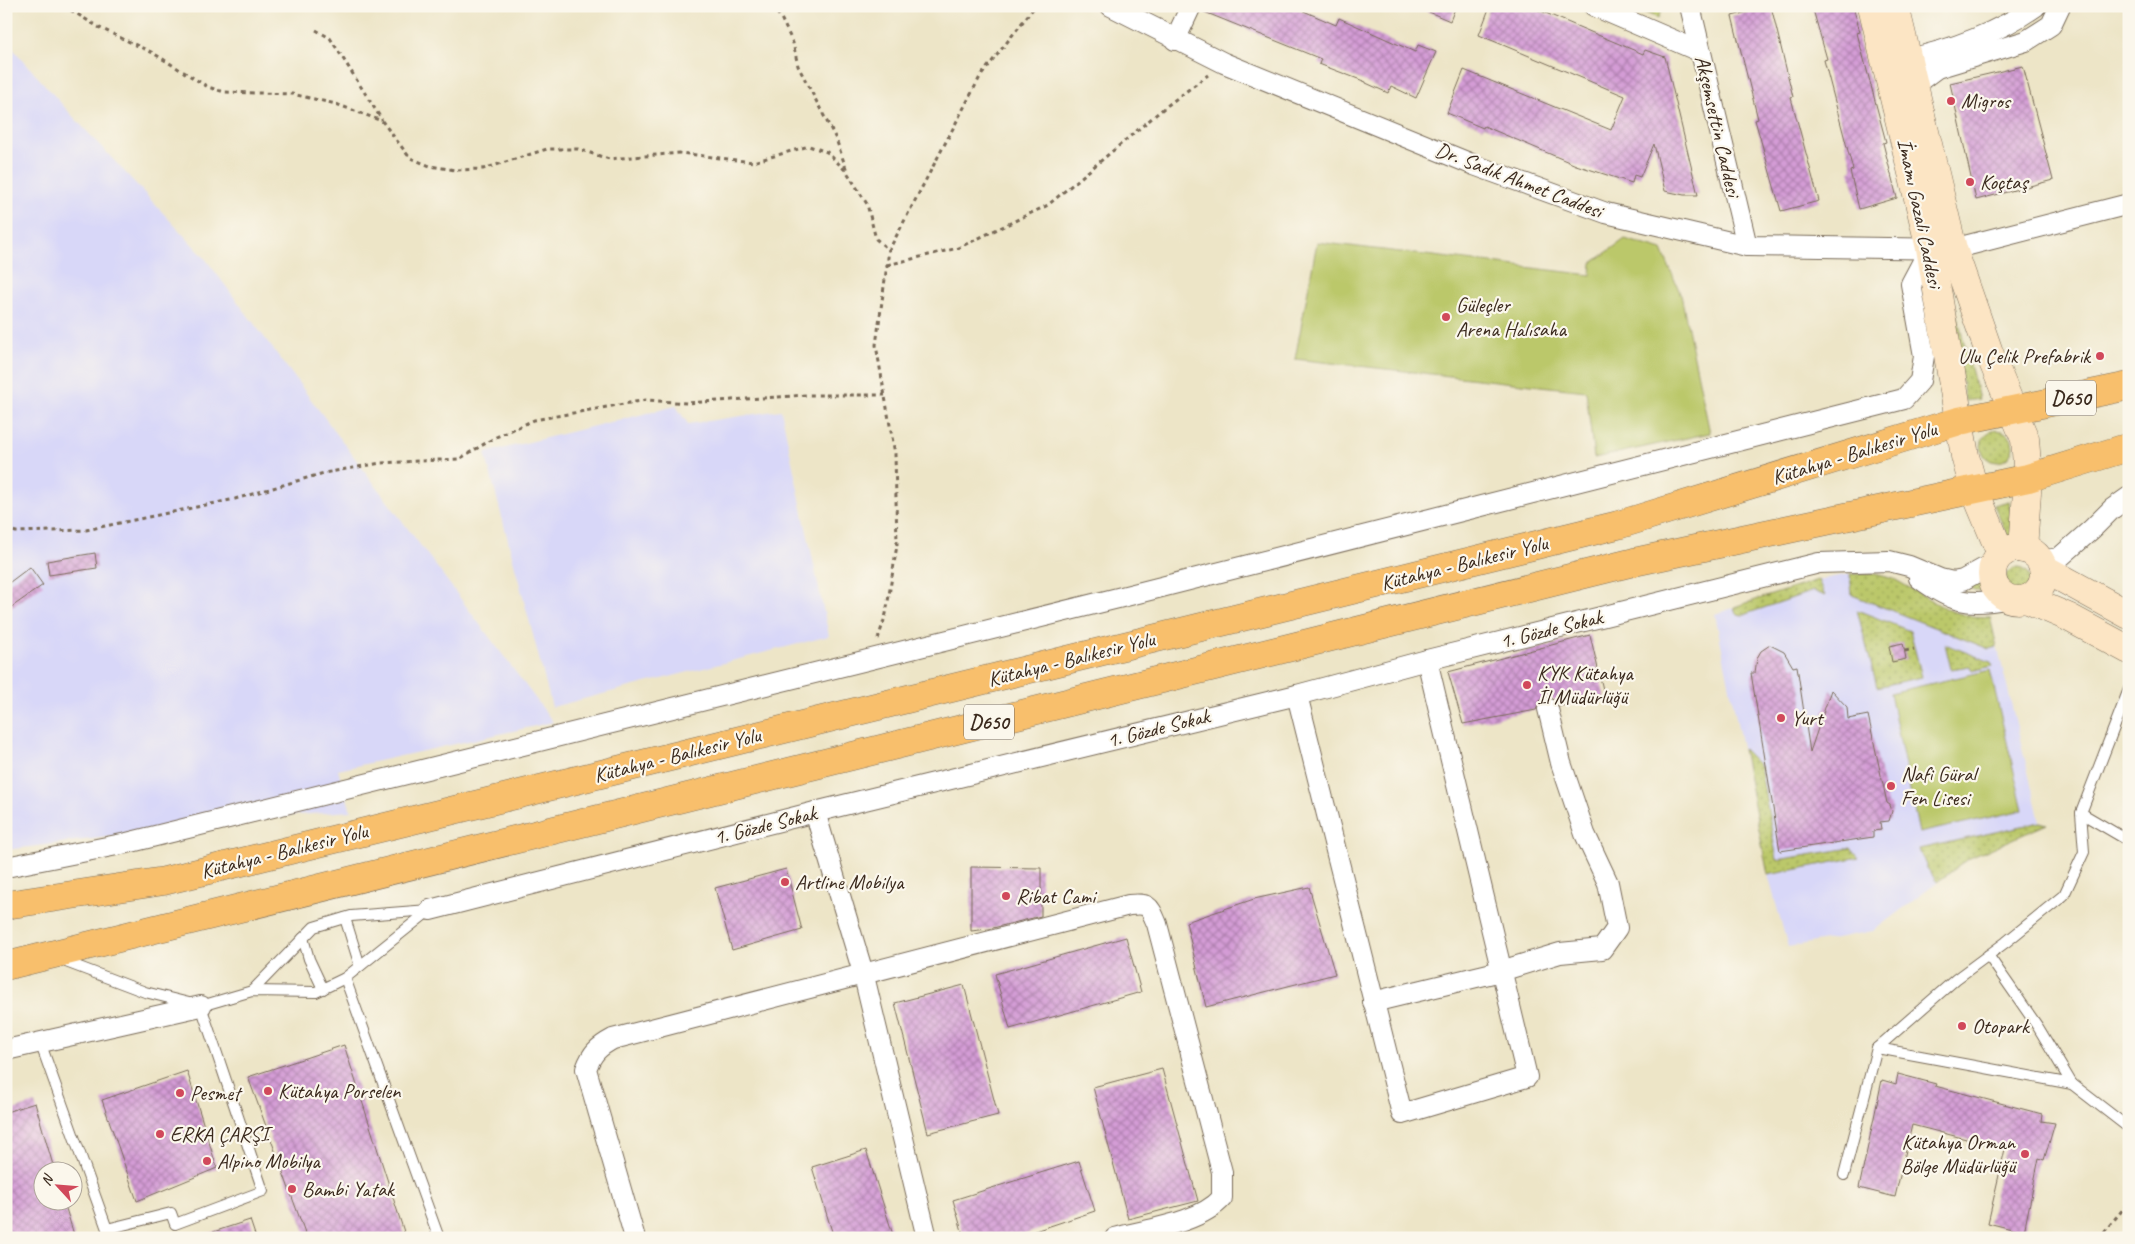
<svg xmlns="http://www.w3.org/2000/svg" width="2135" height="1244" font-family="Caveat,sans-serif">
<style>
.built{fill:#d8d7f8}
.grass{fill:url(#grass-dots);stroke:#7b7944}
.park{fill:#bbc86a;stroke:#7b7944}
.building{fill:url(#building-cross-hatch)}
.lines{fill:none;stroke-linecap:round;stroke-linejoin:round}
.lane-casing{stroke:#796b59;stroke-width:12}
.street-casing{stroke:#796b59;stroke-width:22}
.secondary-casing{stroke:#796b59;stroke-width:29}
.highway-casing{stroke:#796b59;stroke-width:29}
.path{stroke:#796b59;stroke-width:3;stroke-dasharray:4 4;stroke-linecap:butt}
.lane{stroke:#fff;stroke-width:10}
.street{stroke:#fff;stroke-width:20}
.secondary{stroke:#fce5c4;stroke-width:28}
.highway{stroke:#f8bf6c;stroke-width:28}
.poi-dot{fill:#d1495b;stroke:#fbf7ec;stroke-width:2}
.labels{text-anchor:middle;stroke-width:4.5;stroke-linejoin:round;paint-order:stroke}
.shield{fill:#fbf7ec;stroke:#75685c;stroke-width:1}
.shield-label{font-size:20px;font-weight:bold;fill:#3b2a1e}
.poi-label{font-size:21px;fill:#3b2a1e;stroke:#fbf7ec;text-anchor:start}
.street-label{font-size:21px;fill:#3b2a1e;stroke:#fbf7ec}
</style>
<defs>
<pattern id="grass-dots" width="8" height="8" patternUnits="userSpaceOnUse" patternTransform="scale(1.25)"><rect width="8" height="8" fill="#bbc86a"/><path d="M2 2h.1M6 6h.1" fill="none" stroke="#99a357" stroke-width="1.8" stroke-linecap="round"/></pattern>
<pattern id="building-cross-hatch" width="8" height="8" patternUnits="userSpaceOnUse" patternTransform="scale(1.25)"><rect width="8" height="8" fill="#d49cd6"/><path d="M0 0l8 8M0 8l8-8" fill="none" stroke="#ad7fad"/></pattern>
</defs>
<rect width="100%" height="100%" fill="#fbf7ec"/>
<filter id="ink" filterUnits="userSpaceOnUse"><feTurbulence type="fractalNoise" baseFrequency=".02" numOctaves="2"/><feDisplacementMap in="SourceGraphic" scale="10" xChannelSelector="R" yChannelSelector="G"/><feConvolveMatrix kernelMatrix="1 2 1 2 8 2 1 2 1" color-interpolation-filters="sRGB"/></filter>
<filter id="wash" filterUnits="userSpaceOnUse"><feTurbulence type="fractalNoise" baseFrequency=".0096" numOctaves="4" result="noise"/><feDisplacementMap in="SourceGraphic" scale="20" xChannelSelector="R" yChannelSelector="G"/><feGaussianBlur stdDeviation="1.12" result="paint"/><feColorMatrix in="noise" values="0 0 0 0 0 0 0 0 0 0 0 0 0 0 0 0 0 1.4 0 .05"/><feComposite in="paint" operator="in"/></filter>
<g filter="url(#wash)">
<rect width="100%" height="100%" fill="#ede5c7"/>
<!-- built -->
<g class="built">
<polygon points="6,41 67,110 204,257 553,722 338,770 351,811 256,818 6,850"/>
<polygon points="676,406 688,424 781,410 829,636 552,707 485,453"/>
<polygon points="1855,573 1875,574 1894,579 1948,610 1968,616 1990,617 2040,821 2047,824 1970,858 1873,931 1788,947 1768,875 1715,614 1818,580"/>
</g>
<!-- grass -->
<g class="grass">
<polygon points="1945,270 1979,399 1965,401"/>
<circle cx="1997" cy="446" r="16"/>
<polygon points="2009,501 2014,539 2009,540 1994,505"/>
<circle cx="2018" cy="581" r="13"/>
<polygon points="1987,572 1990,592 1977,591 1964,585"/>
<polygon points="1850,574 1875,574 1894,579 1948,610 1968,616 1990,617 1997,647 1989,649 1852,595"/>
<polygon points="1818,580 1825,596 1813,591 1743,615 1736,614 1734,607"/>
<polygon points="1857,610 1910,631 1922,677 1877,687"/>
<polygon points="1945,644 1991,662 1993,666 1972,671 1970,666 1951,669"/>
<polygon points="1743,749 1760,766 1777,860 1851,848 1859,857 1768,875"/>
<polygon points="2040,822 2047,824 1970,858 1937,882 1927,868 1919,849"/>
</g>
<!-- park -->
<g class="park">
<polygon points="1630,6 1663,6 1658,18"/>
<polygon points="1625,239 1662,250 1681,295 1710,433 1594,458 1586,391 1295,359 1317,242 1591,275 1592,263"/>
<polygon points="1990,670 2023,810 1919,833 1890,693"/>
</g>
<g id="blocks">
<!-- building -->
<g class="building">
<polygon points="1203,6 1292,6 1336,25 1339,18 1415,52 1418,45 1436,52 1416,98 1391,86 1388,93 1366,83 1366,82 1319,64 1321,59 1202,11"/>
<polygon points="1415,6 1456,6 1450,21"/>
<polygon points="1490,6 1529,6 1643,54 1645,50 1665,57 1698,195 1684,195 1665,191 1654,144 1640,177 1634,175 1632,183 1576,165 1484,126 1483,128 1447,113 1464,70 1611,130 1625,96 1479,35"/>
<polygon points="1771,6 1793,97 1791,98 1819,201 1781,211 1755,120 1758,119 1732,16"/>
<polygon points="1812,6 1853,6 1860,32 1857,33 1886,142 1883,143 1897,198 1859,209 1850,171 1853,170 1824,60 1827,59"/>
<polygon points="2023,66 2053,180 1976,200 1950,83"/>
<polygon points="95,553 97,568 49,575 47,561"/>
<polygon points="30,567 43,585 6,611 6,585"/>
<polygon points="1590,635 1605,698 1560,706 1556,701 1546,697 1540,701 1536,710 1463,724 1448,672"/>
<polygon points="1903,643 1906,659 1892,662 1889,646"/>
<polygon points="1770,645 1784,652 1793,667 1797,666 1810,752 1831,690 1847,707 1848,719 1868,715 1887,803 1890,805 1892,811 1889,821 1880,822 1881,830 1873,831 1873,837 1780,851 1751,673 1755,673 1757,658 1761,651"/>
<polygon points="971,867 1041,868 1041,916 989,929 971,931"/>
<polygon points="786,869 802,930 732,950 715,888"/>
<polygon points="1309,887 1335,974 1206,1007 1186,922 1254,899"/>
<polygon points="1126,937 1141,992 1010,1029 995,974"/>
<polygon points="964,985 998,1115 928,1133 895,1003"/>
<polygon points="344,1045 406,1238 307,1238 248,1077"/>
<polygon points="1162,1069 1198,1201 1128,1219 1093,1087"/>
<polygon points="187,1071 217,1168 137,1201 102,1100"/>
<polygon points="1898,1074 1936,1084 1935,1086 2042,1114 2041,1121 2055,1123 2044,1160 2039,1158 2024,1232 1988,1223 2005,1149 1912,1125 1895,1197 1859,1188 1882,1080 1896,1084"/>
<polygon points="35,1103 55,1172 42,1172 42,1202 64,1202 75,1238 6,1238 6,1112"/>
<polygon points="866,1150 894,1238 834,1238 812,1167"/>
<polygon points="1079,1161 1095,1211 1014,1238 964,1238 953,1200"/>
<polygon points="250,1220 256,1238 204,1238 204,1235"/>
</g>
</g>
</g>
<g filter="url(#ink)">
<use href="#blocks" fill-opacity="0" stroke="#796b59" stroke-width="1"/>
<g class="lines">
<defs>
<g id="lane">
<polyline points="2081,813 2129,841"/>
<polyline points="345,918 360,966"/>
<polyline points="303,938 309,959 323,989"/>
<polyline points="1988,955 2038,1027 2072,1084 1877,1048 1956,979 2006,942 2064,895 2084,852 2081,813 2129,689"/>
<polyline points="58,959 145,992 201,1006 252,991 316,992 345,978 430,910"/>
<polyline points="345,978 439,1238"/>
<polyline points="252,991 314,927 351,916 429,910"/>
<polyline points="40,1042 107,1229 171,1213 175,1224 263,1191 201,1006"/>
<polyline points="2072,1084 2129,1128"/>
<polyline points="1844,1175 1877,1048"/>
</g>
<g id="street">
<polyline points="1111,6 1224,63 1474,165 1606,213 1747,246 1953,249 2129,204"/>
<polyline points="1594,6 1701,52"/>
<polyline points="1690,6 1747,246"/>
<polyline points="1175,40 1191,6"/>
<path d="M 1908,59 C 1952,50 1999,32 2036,6"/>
<polyline points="1914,85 1937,68 2026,41 2051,25 2060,6"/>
<polyline points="2040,561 2059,558 2092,529 2112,509 2129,497"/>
<path d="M 1919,578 C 1951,602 1969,607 2008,598"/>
<polyline points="1297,695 1402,1114 1527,1077 1427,660"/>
<polyline points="815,812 864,976 927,1238"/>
<polyline points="6,867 127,843 1118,598 1904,399 1920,381 1924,356 1911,284 1930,248"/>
<polyline points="430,910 815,812 1297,695 1427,660 1819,563 1889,561 1909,566 1940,579 1953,582 1963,580 1995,562"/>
<polyline points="1373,1002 1501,971 1560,953 1602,949 1617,928 1608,883 1585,834 1561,763 1548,709"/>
<polyline points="6,1050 201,1006"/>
<path d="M 635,1238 L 586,1069 C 592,1053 598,1047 613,1039 L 1129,905 C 1150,903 1149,906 1157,924 L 1222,1172 L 1222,1198 C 1200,1223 1148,1229 1115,1238"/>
</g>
<g id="secondary">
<polyline points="1872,6 1930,248 1965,456 1974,489 2001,554"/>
<polyline points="1895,6 1953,249 1990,355 2025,439 2028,478 2023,549"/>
<circle cx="2018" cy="574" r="26"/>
<polyline points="2043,568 2129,615"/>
<polyline points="2026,599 2068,617 2129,650"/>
</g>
<g id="highway">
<polyline points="6,905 164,881 1618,525 1959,421 2129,386"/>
<polyline points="6,966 1634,562 2028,478 2129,447"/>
</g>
</defs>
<!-- lane casing -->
<use href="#lane" class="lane-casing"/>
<!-- street casing -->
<use href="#street" class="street-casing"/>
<!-- secondary casing -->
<use href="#secondary" class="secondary-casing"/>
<!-- highway casing -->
<use href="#highway" class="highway-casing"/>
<!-- path -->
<g class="path">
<polyline points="64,6 100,28 153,53 208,87 224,92 292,94 336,104 382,121 410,158 430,166 455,170 483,169 547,149 578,149 609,159 680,153 753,162 809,146 827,152 847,172 867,204 876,239 889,250"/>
<polyline points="772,6 781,18 793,43 798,66 836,139 847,171"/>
<polyline points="316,30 330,38 382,120"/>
<polyline points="887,265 958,248 1048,205 1164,108 1208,75"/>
<polyline points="6,529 16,532 86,530 235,499 324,473 381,463 459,459 496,437 534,420 646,400 687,403 807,395 885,395"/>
<polyline points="878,639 886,614 897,545 895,454 876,345 889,250 980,77 1035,6"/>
<polyline points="1905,651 1914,649"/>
<polyline points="2099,1238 2129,1202"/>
</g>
<!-- lane -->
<use href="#lane" class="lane"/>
<!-- street -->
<use href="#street" class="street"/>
<!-- secondary -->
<use href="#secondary" class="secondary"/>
<!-- highway -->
<use href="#highway" class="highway"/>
</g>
</g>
<!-- markers -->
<g class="poi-dot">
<circle cx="1951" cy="101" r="5"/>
<circle cx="1970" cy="182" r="5"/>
<circle cx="1446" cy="317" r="5"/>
<circle cx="2100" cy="356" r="5"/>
<circle cx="1527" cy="685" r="5"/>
<circle cx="1781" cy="718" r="5"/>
<circle cx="1891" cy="786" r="5"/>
<circle cx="785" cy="882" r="5"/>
<circle cx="1006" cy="896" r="5"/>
<circle cx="1962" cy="1026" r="5"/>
<circle cx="268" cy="1091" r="5"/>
<circle cx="180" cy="1093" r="5"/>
<circle cx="160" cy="1134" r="5"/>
<circle cx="2025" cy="1154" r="5"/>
<circle cx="207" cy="1161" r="5"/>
<circle cx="292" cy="1189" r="5"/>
</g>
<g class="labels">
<!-- shield labels -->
<g class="shield">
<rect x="2046" y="380.5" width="50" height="35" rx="4"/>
<rect x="964" y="704.5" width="50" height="35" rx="4"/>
</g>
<g class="shield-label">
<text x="2071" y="405">D650</text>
<text x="989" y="729">D650</text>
</g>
<!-- poi labels -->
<g class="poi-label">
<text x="1961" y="108">Migros</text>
<text x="1980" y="189">Koçtaş</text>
<text x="1456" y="312">Güleçler<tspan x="1456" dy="24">Arena Halısaha</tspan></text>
<text x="2090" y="363" text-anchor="end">Ulu Çelik Prefabrik</text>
<text x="1537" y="680">KYK Kütahya<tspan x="1537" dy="24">İl Müdürlüğü</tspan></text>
<text x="1791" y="725">Yurt</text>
<text x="1901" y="781">Nafi Güral<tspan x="1901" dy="24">Fen Lisesi</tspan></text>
<text x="795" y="889">Artline Mobilya</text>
<text x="1016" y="903">Ribat Cami</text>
<text x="1972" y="1033">Otopark</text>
<text x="278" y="1098">Kütahya Porselen</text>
<text x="190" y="1100">Pesmet</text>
<text x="170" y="1141">ERKA ÇARŞI</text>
<text x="2015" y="1149" text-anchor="end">Kütahya Orman<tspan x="2015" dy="24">Bölge Müdürlüğü</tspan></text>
<text x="217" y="1168">Alpino Mobilya</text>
<text x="302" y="1196">Bambi Yatak</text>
</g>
<!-- street labels -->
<g class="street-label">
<text transform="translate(1718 126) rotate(77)" y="7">Akşemsettin Caddesi</text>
<text transform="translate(1519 180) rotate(21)" y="7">Dr. Sadık Ahmet Caddesi</text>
<text transform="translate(1920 213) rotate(78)" y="7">İmamı Gazali Caddesi</text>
<text transform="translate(1854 453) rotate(-17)" y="7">Kütahya - Balıkesir Yolu</text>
<text transform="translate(1464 563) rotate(-14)" y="7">Kütahya - Balıkesir Yolu</text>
<text transform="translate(1551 629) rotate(-14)" y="7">1. Gözde Sokak</text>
<text transform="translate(1071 659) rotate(-14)" y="7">Kütahya - Balıkesir Yolu</text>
<text transform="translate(1158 728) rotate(-14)" y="7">1. Gözde Sokak</text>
<text transform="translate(677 755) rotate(-14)" y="7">Kütahya - Balıkesir Yolu</text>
<text transform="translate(765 825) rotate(-14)" y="7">1. Gözde Sokak</text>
<text transform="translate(284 851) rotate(-14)" y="7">Kütahya - Balıkesir Yolu</text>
</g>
</g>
<!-- margin -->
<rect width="2135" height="1244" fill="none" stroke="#fbf7ec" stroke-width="25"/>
<!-- north arrow -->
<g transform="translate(58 1186) rotate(296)"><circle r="24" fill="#fbf7ec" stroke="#aea59a"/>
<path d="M0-4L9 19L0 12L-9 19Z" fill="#d1495b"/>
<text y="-8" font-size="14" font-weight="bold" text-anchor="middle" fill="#3b2a1e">N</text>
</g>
</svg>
